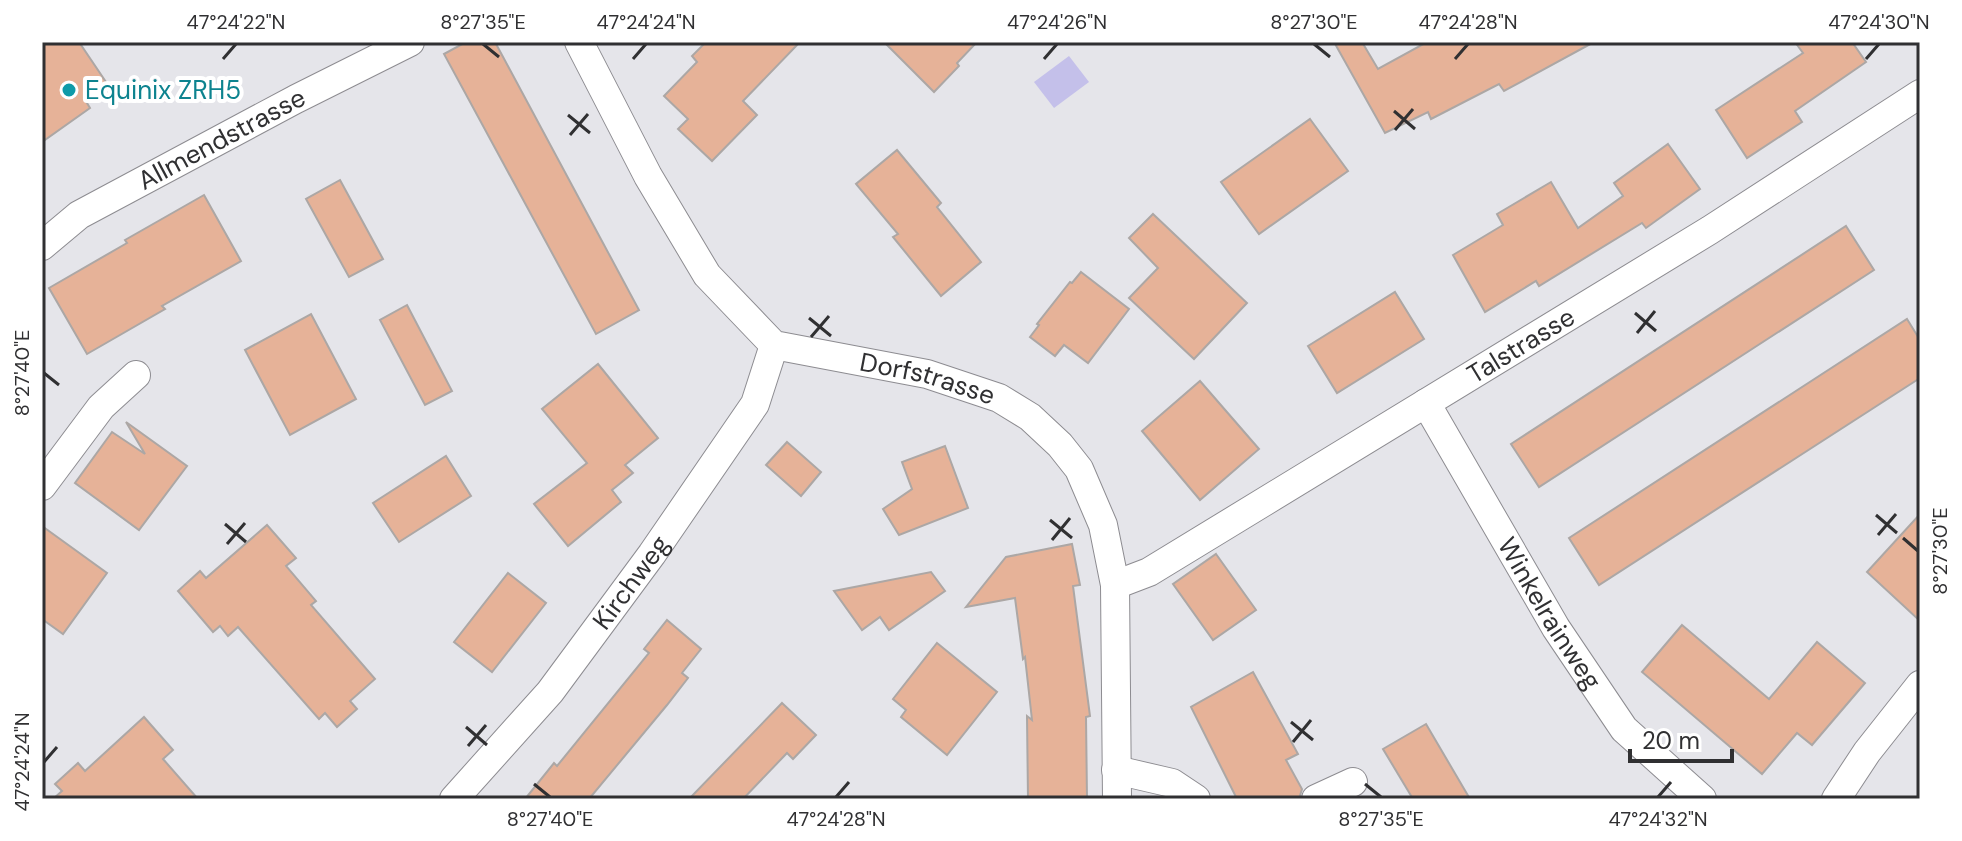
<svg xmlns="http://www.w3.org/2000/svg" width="1962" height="841" font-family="'DM Sans',sans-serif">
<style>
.green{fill:#c4c0ea}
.building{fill:#e6b298;stroke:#aca7a5;stroke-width:2}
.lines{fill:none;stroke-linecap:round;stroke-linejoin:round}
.minor-casing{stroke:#8d8c91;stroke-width:30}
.minor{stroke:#fff;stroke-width:28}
.ticks{fill:none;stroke:#303032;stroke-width:3}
.culture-dot{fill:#0f9aa8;stroke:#fff;stroke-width:3}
.labels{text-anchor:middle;stroke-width:8;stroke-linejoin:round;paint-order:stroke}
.culture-label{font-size:26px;fill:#0d838f;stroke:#fff;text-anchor:start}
.street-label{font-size:26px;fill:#303032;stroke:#fff}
.neatline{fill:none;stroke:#303032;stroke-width:3}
.ticks-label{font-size:20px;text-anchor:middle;fill:#303032}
</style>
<rect width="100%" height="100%" fill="#e5e5ea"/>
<!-- green -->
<polygon class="green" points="1069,56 1089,82 1054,108 1034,82"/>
<!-- building -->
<g class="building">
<polygon points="42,42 79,42 106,82 84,98 90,108 42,142"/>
<polygon points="466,42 495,42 639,310 596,334 444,54"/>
<polygon points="706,42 800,42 743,101 757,115 712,161 678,129 688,119 664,96 697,62 692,56"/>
<polygon points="884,42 977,42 957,63 959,66 934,92"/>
<polygon points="1334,42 1362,42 1378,69 1427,42 1594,42 1504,91 1499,84 1431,119 1428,112 1385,133"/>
<polygon points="1795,42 1852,42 1866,62 1795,111 1802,122 1747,158 1716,110 1803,53"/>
<polygon points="1310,119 1348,171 1259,234 1221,182"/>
<polygon points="1668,144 1700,189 1646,228 1642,223 1539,286 1536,281 1485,312 1453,255 1503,225 1497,214 1551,182 1578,228 1623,196 1614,183"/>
<polygon points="897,150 941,203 937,207 981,262 941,296 893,237 898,234 856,184"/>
<polygon points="340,180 383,259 349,277 306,199"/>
<polygon points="204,195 241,261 162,306 165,309 87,354 49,288 127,243 125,240"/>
<polygon points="1153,214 1247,303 1194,359 1129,298 1158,268 1129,238"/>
<polygon points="1846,226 1874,270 1539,487 1511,444"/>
<polygon points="1081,272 1129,309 1088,363 1064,345 1055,356 1030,337 1039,325 1037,324 1070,282 1072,283"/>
<polygon points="1395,292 1424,339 1337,393 1308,346"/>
<polygon points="407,305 452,391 425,405 380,320"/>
<polygon points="311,314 356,399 290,435 245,350"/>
<polygon points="1907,319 1920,340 1920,378 1599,585 1569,538"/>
<polygon points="598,364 658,438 625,465 633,473 612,490 621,502 568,546 534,504 587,463 542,409"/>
<polygon points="1200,381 1259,449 1200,500 1142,431"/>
<polygon points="126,422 187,466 139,530 75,483 112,432 145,454"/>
<polygon points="787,442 821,472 801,496 766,465"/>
<polygon points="945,446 968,508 899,535 883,509 912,489 902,462"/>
<polygon points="446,456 471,496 399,542 373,503"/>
<polygon points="1920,514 1920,621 1867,572"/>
<polygon points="267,525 296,558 286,566 316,601 311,605 375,679 350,701 357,709 337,727 325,713 319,719 238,627 228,636 220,626 213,632 178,591 200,571 206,578"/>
<polygon points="42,526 107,573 63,634 42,619"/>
<polygon points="1072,544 1080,585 1073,586 1090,716 1086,717 1087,799 1028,799 1027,716 1032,720 1025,657 1023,659 1015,598 966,607 1006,557"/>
<polygon points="1216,554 1256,610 1213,640 1173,584"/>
<polygon points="931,572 945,591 889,630 880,617 862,630 834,591"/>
<polygon points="508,573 546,603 492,672 454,642"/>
<polygon points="667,620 701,649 682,673 688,678 667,705 589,799 525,799 554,763 557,766 649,653 644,649"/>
<polygon points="1682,625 1769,699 1817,642 1865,683 1812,745 1797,733 1762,774 1642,672"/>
<polygon points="937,643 997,692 947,755 901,717 906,710 893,699"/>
<polygon points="1253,672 1298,754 1286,760 1302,789 1299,799 1237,799 1191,707"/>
<polygon points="782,703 816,735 793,759 787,753 743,799 689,799"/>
<polygon points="144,717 173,750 163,759 198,799 53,799 62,791 55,784 78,763 85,771"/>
<polygon points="1426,724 1470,799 1413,799 1383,749"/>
</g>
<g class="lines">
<defs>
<g id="minor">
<path id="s1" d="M 579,42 L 648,176 L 707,275 L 774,345 L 927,374 L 999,398 L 1030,417 L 1060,445 L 1079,469 L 1103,525 L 1115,585 L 1117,799"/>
<path id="s2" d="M 42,246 L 79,215 L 296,99 L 410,42"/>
<path id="s3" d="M 1426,403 L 1556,628 L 1624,729 L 1702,799"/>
<polyline points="42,486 101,407 136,375"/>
<path id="s4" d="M 1115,585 L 1149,572 L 1710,230 L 1920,94"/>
<polyline points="1116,770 1172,783 1196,799"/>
<path id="s5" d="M 454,799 L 550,692 L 652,554 L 755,404 L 774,345"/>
<polyline points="1316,799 1353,782"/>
<polyline points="1836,799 1867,752 1920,685"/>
</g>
</defs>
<!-- minor casing -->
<use href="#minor" class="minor-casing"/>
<!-- minor -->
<use href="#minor" class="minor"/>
</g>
<!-- ticks -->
<path class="ticks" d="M 483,44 L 499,57M 1314,44 L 1330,57M 223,59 L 236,44M 633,59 L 646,44M 1044,59 L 1057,44M 1455,59 L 1468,44M 1866,59 L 1879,44M 1394,111 L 1415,129M 568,115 L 590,133M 1395,130 L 1413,109M 570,135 L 588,114M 1635,313 L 1656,331M 809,318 L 831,336M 1637,333 L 1655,311M 811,337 L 829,316M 44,373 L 59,385M 1876,515 L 1897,533M 1050,520 L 1072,538M 225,524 L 246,542M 1878,535 L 1896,514M 1903,538 L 1918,551M 1052,540 L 1070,518M 227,544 L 245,523M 1291,722 L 1313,740M 466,727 L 487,745M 1293,742 L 1311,720M 468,746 L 486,725M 44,762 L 57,747M 534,784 L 550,797M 1365,784 L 1381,797M 836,797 L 849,782M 1658,797 L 1671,782"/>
<!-- markers -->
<circle class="culture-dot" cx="69" cy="90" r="8"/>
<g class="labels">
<!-- culture labels -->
<g class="culture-label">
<text x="85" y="99">Equinix ZRH5</text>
</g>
<!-- street labels -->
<g class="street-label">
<text dy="9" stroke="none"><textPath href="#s2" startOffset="210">Allmendstrasse</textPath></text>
<text dy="9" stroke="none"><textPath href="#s4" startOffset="472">Talstrasse</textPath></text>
<text dy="9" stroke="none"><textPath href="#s1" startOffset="520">Dorfstrasse</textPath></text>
<text dy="9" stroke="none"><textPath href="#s5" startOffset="280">Kirchweg</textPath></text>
<text dy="9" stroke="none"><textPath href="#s3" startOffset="244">Winkelrainweg</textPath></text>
</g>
</g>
<!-- border -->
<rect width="1962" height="841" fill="none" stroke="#ffffff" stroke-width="88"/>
<!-- scale -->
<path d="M1630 749v12h102v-12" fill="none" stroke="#303032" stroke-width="4"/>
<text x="1642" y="749" font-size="24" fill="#303032" stroke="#ffffff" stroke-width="6" paint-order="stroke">20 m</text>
<rect x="44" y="44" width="1874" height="753" class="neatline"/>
<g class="ticks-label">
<text x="236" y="29">47°24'22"N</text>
<text x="483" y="29">8°27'35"E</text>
<text x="646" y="29">47°24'24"N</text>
<text x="1057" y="29">47°24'26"N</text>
<text x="1314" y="29">8°27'30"E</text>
<text x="1468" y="29">47°24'28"N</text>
<text x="1879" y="29">47°24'30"N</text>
<text transform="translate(22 373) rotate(-90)" y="7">8°27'40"E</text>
<text transform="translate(1940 551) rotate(-90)" y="7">8°27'30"E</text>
<text transform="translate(22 762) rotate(-90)" y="7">47°24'24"N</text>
<text x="550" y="826">8°27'40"E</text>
<text x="836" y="826">47°24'28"N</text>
<text x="1381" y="826">8°27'35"E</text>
<text x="1658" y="826">47°24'32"N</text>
</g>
</svg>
